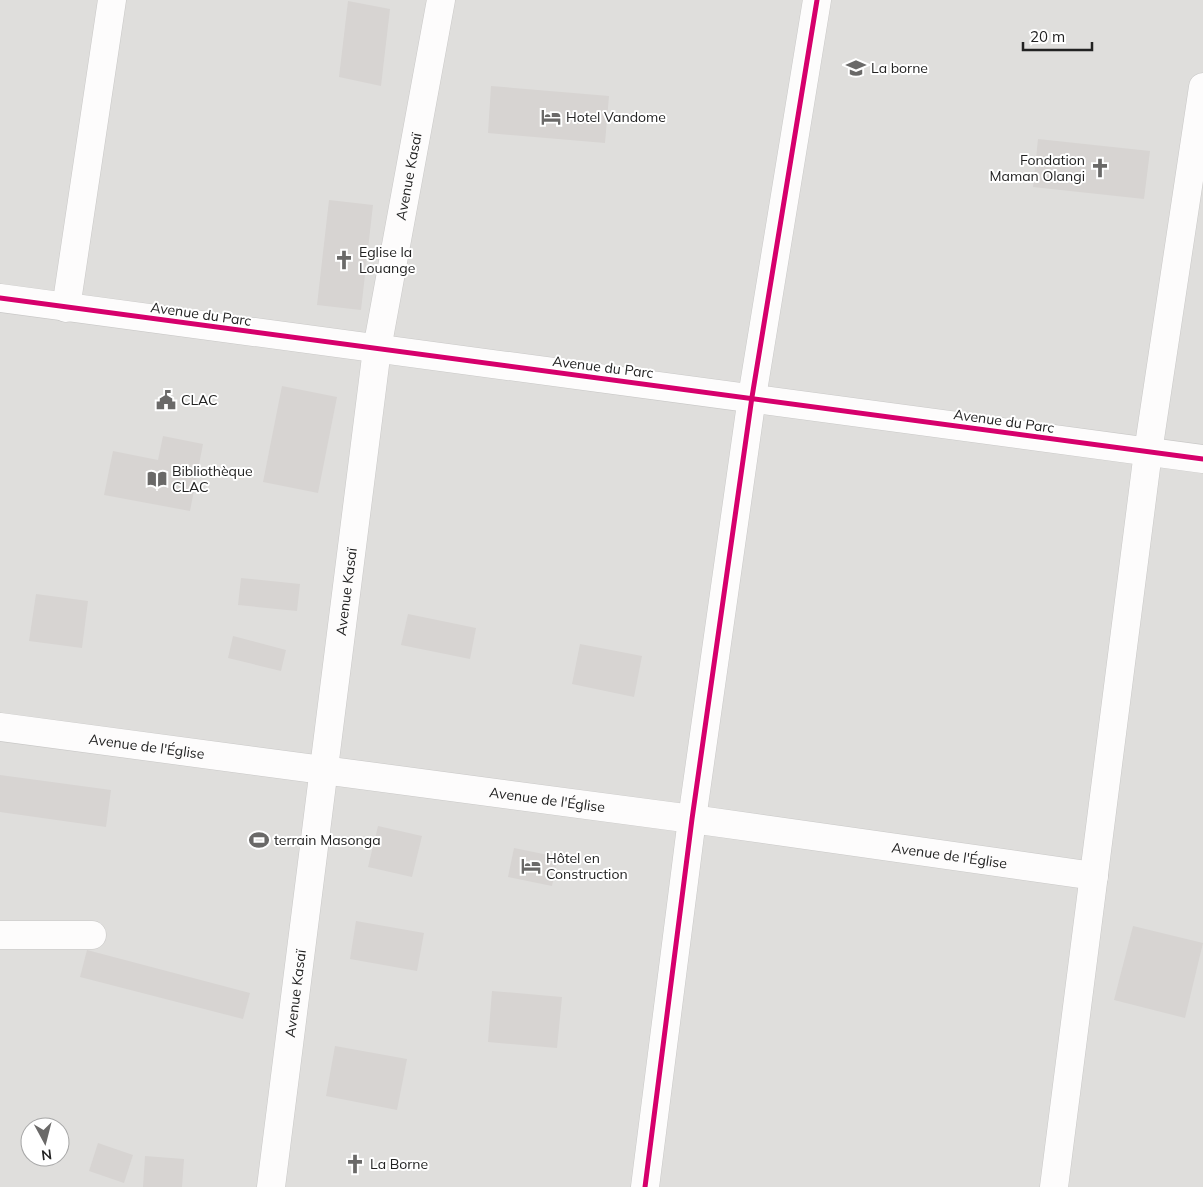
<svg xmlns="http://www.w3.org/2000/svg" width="1203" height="1187" font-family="Mulish,sans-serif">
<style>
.residential{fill:#dfdedc;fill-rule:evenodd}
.building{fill:#d7d4d2}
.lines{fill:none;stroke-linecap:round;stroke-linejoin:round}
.minor-casing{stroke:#c9c8c7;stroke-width:29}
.minor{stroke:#fdfcfc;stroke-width:28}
.cycleway-casing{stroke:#fff;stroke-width:8}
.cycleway{stroke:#d6006c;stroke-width:5}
.labels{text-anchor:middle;stroke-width:4;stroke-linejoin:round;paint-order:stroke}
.poi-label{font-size:14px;fill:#222;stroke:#fff;text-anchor:start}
.street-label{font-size:14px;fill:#222;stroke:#fff}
</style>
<rect width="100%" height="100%" fill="#f0eeeb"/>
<!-- residential -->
<path class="residential" d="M 0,0 L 1203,0 L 1203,1187 L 0,1187 ZM 30,1127 L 60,1127 L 60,1157 L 30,1157 Z"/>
<!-- building -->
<g class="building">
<polygon points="348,1 390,9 381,86 339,77"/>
<polygon points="491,86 609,96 605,143 488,133"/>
<polygon points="1038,139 1150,151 1144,199 1033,187"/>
<polygon points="329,200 373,205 361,310 317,305"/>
<polygon points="282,386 337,397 318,493 263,482"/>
<polygon points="163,436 203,444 190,511 104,495 113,451 158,460"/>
<polygon points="241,578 300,584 297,611 238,605"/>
<polygon points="36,594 88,601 82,648 29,641"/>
<polygon points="408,614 476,628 470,659 401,645"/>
<polygon points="233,636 286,650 281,671 228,658"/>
<polygon points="580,644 642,656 634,697 572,684"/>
<polygon points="0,775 111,790 106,827 0,812"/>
<polygon points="378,826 422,836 412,877 368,867"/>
<polygon points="514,848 558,857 552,886 508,877"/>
<polygon points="356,921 424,933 417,971 350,959"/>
<polygon points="1133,926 1203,943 1185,1018 1114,1000"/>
<polygon points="87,950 250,993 243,1019 80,977"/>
<polygon points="492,991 562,997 557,1048 488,1042"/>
<polygon points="335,1046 407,1059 397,1110 326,1096"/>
<polygon points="98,1143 133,1155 124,1183 89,1171"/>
<polygon points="145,1156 184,1159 182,1187 143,1187"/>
</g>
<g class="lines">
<defs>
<g id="minor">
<polyline points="0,298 1203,459"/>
<polyline points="66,308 112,0"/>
<path id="s1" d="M 0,727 L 692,819 L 1094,876"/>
<polyline points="0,935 92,935"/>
<path id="s2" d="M 271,1187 L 377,349 L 441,0"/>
<polyline points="645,1187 692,819 752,397 817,0"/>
<polyline points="1054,1187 1148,452 1203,87"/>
</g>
</defs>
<!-- minor casing -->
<use href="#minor" class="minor-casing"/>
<!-- minor -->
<use href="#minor" class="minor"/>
<defs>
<g id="cycleway">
<polyline points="0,298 1203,459"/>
<polyline points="645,1187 692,819 752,397 817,0"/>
</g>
</defs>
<!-- cycleway casing -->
<use href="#cycleway" class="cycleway-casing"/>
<!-- cycleway -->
<use href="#cycleway" class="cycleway"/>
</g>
<!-- icons -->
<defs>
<symbol id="school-bare" viewBox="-9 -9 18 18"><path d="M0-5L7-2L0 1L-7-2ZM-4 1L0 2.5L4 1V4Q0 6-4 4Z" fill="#6a6968" stroke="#fff" stroke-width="2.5" paint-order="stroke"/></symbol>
<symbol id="hotel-bare" viewBox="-9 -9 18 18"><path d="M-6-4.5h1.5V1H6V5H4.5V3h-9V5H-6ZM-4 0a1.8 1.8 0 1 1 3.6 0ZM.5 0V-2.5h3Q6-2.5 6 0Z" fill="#6a6968" stroke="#fff" stroke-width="2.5" paint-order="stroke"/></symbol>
<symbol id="church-bare" viewBox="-9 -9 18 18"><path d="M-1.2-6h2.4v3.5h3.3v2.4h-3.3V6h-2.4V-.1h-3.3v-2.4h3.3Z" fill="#6a6968" stroke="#fff" stroke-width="2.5" paint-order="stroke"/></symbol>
<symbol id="civic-bare" viewBox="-9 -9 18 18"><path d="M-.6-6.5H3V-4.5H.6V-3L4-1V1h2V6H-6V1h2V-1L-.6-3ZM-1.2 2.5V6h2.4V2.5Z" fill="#6a6968" stroke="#fff" stroke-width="2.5" paint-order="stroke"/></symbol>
<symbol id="library-bare" viewBox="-9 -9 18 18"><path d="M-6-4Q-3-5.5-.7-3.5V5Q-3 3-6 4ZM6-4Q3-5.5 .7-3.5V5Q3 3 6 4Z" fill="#6a6968" stroke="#fff" stroke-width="2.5" paint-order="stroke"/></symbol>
<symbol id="stadium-bare" viewBox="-9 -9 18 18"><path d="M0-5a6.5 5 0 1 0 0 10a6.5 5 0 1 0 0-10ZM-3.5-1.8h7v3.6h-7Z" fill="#6a6968" stroke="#fff" stroke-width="2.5" paint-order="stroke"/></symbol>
</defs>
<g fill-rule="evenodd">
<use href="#school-bare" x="842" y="54" width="28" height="28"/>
<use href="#hotel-bare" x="537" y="103" width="28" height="28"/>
<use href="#church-bare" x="1086" y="154" width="28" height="28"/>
<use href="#church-bare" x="330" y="246" width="28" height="28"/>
<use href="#civic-bare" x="152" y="386" width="28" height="28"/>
<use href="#library-bare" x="143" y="465" width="28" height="28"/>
<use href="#stadium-bare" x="245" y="826" width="28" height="28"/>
<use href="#hotel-bare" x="517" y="852" width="28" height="28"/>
<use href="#church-bare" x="341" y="1150" width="28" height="28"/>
</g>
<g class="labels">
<!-- poi labels -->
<g class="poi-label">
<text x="871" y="73">La borne</text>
<text x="566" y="122">Hotel Vandome</text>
<text x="1085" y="165" text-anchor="end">Fondation<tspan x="1085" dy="16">Maman Olangi</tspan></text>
<text x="359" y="257">Eglise la<tspan x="359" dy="16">Louange</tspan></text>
<text x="181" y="405">CLAC</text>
<text x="172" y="476">Bibliothèque<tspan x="172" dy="16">CLAC</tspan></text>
<text x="274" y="845">terrain Masonga</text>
<text x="546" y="863">Hôtel en<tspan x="546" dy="16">Construction</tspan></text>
<text x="370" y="1169">La Borne</text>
</g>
<!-- street labels -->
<g class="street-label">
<text dy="5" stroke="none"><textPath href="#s2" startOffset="1020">Avenue Kasaï</textPath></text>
<text transform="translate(201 314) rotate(8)" y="5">Avenue du Parc</text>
<text transform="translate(603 367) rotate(7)" y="5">Avenue du Parc</text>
<text transform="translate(1004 421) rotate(8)" y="5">Avenue du Parc</text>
<text dy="5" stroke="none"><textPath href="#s2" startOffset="600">Avenue Kasaï</textPath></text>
<text dy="5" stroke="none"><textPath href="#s1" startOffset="148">Avenue de l'Église</textPath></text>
<text dy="5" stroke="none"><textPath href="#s1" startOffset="552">Avenue de l'Église</textPath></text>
<text dy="5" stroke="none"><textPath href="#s1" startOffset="958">Avenue de l'Église</textPath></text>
<text dy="5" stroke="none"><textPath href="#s2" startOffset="195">Avenue Kasaï</textPath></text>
</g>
</g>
<!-- north arrow -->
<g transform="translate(45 1142) rotate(173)"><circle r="24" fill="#ffffff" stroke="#a7a7a7"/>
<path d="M0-4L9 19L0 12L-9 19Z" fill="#6a6968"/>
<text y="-8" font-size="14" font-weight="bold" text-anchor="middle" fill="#222222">N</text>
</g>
<!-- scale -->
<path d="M1023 42v8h69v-8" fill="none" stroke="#222222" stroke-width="2.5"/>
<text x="1030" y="42" font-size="15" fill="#222222" stroke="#ffffff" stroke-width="4" paint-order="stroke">20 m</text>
</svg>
